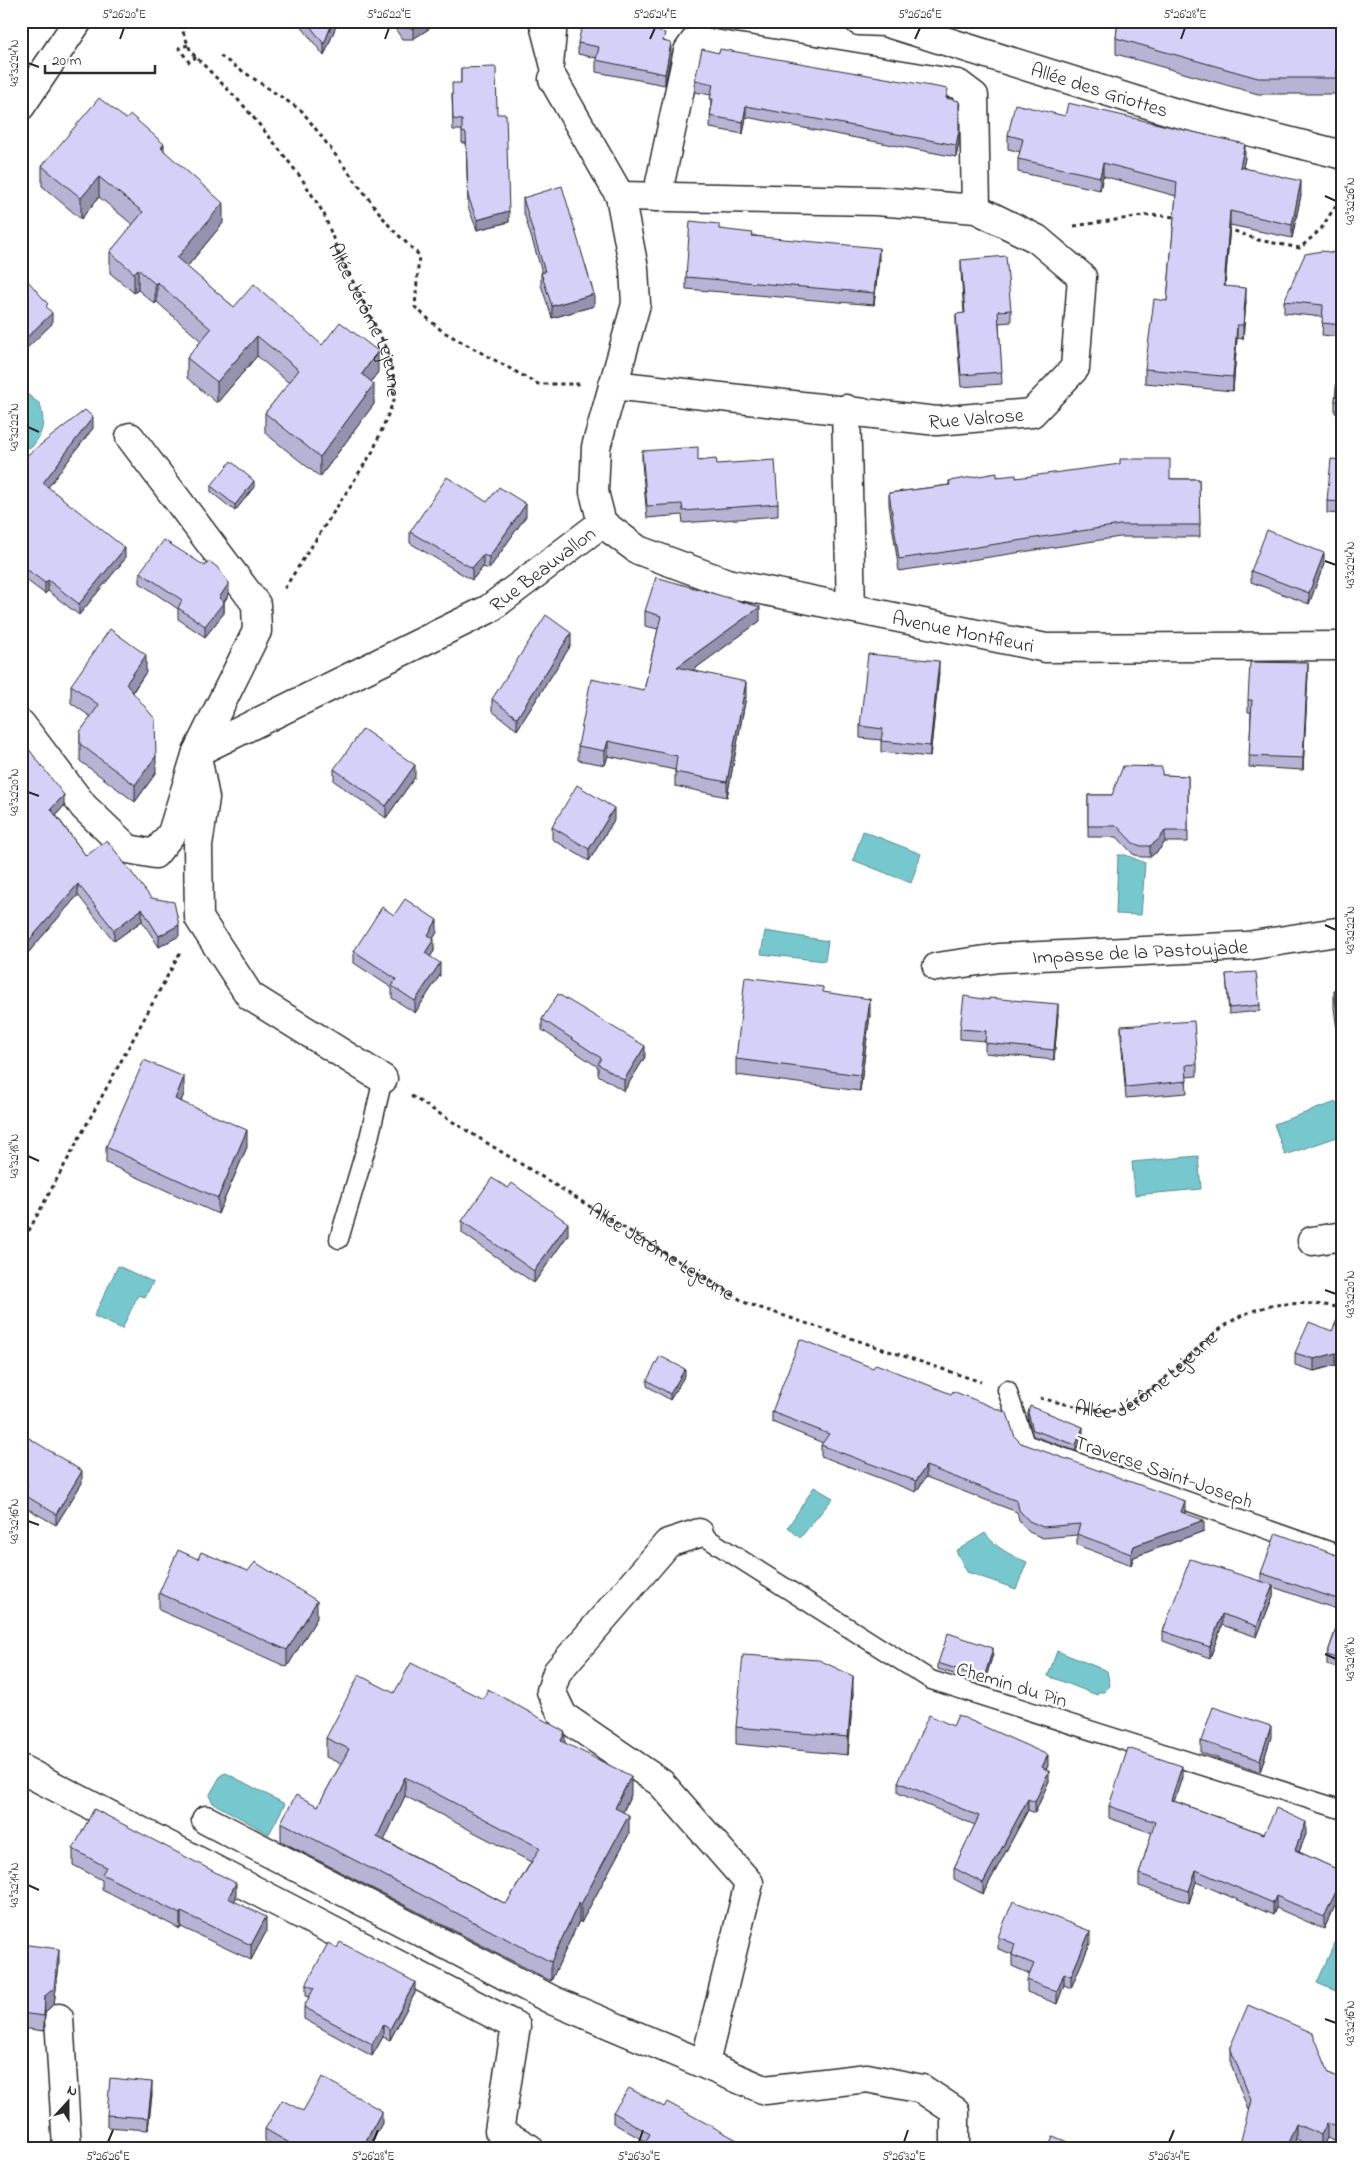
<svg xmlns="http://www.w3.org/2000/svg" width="1364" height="2169" font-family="'Indie Flower',sans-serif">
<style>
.water{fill:#77c8ce;stroke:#59898d}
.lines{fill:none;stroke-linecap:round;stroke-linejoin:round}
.service-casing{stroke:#2b2b2b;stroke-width:21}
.minor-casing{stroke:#2b2b2b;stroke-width:31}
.path{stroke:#2b2b2b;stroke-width:3;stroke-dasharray:4 4;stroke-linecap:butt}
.service{stroke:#fff;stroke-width:18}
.minor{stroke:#fff;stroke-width:28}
.wall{fill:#b6b3d5;stroke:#2b2b2b;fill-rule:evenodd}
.shaded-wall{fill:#9492ae;stroke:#2b2b2b}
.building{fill:#d4d0f8;stroke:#2b2b2b;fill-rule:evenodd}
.ticks{fill:none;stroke:#2b2b2b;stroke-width:2}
.labels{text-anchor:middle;stroke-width:5;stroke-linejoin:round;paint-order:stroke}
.street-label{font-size:20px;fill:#2b2b2b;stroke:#fff}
.neatline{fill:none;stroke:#2b2b2b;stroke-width:2}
.ticks-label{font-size:12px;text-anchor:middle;fill:#2b2b2b}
</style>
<rect width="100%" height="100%" fill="#fff"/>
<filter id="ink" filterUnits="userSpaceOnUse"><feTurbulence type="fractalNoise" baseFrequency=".02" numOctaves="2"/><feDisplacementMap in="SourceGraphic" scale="10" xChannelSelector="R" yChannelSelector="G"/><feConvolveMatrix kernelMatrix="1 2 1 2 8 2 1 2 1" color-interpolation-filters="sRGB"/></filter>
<g filter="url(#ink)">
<!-- water -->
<g class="water">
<path d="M 23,391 L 40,404 C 45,422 44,432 32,447 L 21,448 L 21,392 Z"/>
<polygon points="863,831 921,854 911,883 853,860"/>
<polygon points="1118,855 1126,855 1145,863 1141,915 1116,914"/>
<polygon points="765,931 828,941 825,961 761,954"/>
<polygon points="1336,1102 1343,1121 1343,1135 1285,1155 1274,1124"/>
<polygon points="1198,1156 1201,1189 1135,1195 1132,1162"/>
<polygon points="118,1266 153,1282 145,1297 138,1295 122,1329 94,1316"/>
<polygon points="814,1487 833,1498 800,1538 788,1527"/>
<path d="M 985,1533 C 996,1548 1010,1555 1027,1562 L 1016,1589 L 967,1572 L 956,1551 Z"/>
<polygon points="1057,1651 1107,1671 1110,1686 1104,1692 1098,1692 1097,1695 1048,1676"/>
<polygon points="226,1773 285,1804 269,1834 213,1803 209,1796 221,1775"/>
<polygon points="1341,1928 1343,1928 1343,1994 1317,1983"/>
</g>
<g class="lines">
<defs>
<g id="service">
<polyline points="538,21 553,79"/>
<polyline points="554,66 558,21"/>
<polyline points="339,1239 369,1138 383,1079"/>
<polyline points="1007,1390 1025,1444 1343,1556"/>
<polyline points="699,1533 931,1680 1343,1810"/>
</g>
<g id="minor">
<path id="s4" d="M 859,21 L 884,22 L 1173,112 L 1343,155"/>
<polyline points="21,106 78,21"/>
<polyline points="657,197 688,51 695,41 958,84 974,96 976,209"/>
<path id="s5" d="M 613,385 L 937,421 L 1032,413 L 1075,368 L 1082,277 L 1037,239 L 976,209 L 876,201 L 620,196"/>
<polyline points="846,409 851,608"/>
<path id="s6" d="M 602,523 L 638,550 L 727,583 L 1046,648 L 1343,646"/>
<polyline points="21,724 84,807 128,849 155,854 172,833 197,752 257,631 256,604 130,437"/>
<path id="s7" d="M 197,752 L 489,609 L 602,523 L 594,492 L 596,447 L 636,304 L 634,268 L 620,196 L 553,79"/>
<polyline points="197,756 205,798 198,846 199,918 250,996 383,1079"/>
<path id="s8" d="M 937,967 L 999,958 L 1247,946 L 1343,931"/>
<polyline points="1312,1241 1343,1236"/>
<polyline points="699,1533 668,1543 557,1672 551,1691 563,1716 661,1783 749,1883 705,2063"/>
<polyline points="21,1769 516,2026 499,2131 529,2148"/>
<polyline points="206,1820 554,2001 765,2090 867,2078 922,2089 955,2111 955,2148"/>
<polyline points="59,2018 67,2148"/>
</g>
</defs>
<!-- service casing -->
<use href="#service" class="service-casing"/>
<!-- minor casing -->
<use href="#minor" class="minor-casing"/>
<!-- path -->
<g class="path">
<path id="s1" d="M 180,24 L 191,52 L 243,105 L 272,140 L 302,179 L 324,214 L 339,254 L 387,349 L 394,378 L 394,400 L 373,451 L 284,589"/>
<polyline points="188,45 179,48 189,62 196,57"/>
<polyline points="220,56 302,111 391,228 419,255 415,307 442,331 538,384 581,384"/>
<polyline points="1074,226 1150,215 1177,217"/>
<polyline points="1227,228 1258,240 1300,248 1321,229 1336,205 1343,204"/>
<path id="s2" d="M 411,1096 L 746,1303 L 981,1382"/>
<polyline points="21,1245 181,951"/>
<path id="s3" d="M 1040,1398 C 1057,1402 1103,1414 1118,1410 C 1129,1407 1141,1395 1151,1389 C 1180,1369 1202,1339 1232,1321 C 1265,1300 1306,1301 1343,1308"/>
</g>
<!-- service -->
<use href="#service" class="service"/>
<!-- minor -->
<use href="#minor" class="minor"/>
</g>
<!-- wall -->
<g class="wall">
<polygon points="297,21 338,21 324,56"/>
<polygon points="390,21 441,21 413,39 402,39"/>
<polygon points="1075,21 1343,21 1343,81 1337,81 1336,94 1258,94 1116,54 1116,38 1118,22"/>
<polygon points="665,41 671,54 665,85 596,72 596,58 578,54 578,43"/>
<polygon points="461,68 497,114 509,222 477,230 468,207 466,143 462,143 462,130 453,130 452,94 461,83"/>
<polygon points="695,80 948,98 959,143 956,157 746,117 743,134 710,128 711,95 695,92"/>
<polygon points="1008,135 1245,158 1243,167 1301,195 1292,238 1230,225 1225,286 1246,301 1243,339 1237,338 1233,391 1145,383 1145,369 1167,301 1176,196 1103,176 1100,190 1018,172 1018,159 1020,152 1008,149"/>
<polygon points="164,151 223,223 187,267 234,307 322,345 378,372 371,381 374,404 320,477 265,433 265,413 289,383 257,356 217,403 187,378 187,358 201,341 157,302 155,304 138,290 134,293 110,273 110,252 133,225 99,197 81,219 42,186 42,166"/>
<polygon points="523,198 594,306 552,318 541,285 541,273 542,272 523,210"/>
<polygon points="719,229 879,259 874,305 686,289 686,277"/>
<polygon points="1343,254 1343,414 1335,413 1335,401 1341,337 1322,335 1323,317 1284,313 1284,301"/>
<polygon points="961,260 1011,310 1011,322 999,323 1002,384 961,387 956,326 956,314 964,314 961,272"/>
<polygon points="93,428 48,487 125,559 79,615 48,591 45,594 21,576 21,460"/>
<polygon points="642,451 717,464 778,504 778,516 683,523 682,515 647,518 642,463"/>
<polygon points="1343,460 1343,514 1327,513 1327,501"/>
<polygon points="997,477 1016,478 1199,479 1200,537 1120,537 899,571 889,505 889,493 949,485 949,481"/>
<polygon points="211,486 254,487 235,511 211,492"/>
<polygon points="487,502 526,516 489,569 483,567 472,580 410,543 410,532"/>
<polygon points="1324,564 1309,604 1251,582 1251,571"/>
<polygon points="140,572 229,594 224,602 224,613 205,637 178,619 178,609 140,583"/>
<polygon points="645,611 760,621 693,670 746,697 727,797 675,786 675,770 608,756 605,765 578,760 578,746 644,690 658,629 645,626"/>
<polygon points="571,645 517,730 492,711 492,699"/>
<polygon points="146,672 133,692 156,773 135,802 80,761 80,732 91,717 71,703 71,685"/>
<polygon points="939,673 930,757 881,752 881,740 860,738 860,726"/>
<polygon points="1308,674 1303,770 1249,767 1251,712 1248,712 1248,700"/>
<polygon points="21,739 64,806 56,815 86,856 179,936 159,947 142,921 114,941 78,895 21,961"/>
<polygon points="334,769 415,777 386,818 334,781"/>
<polygon points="1162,775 1188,776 1188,842 1165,842 1158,851 1150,857 1141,857 1133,854 1117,837 1088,837 1088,795 1112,795"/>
<polygon points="614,820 589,861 552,839 552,827"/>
<polygon points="394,915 437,932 433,939 434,951 430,957 440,975 415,1013 392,998 392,988 354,963 354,951"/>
<polygon points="1226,974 1260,1005 1260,1011 1229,1014"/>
<polygon points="1343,990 1343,1043 1339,1044 1334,1008 1334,991"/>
<polygon points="823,992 870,1015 860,1091 736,1075 736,1059"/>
<polygon points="1058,1014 1054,1060 985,1053 985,1041 960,1039 960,1029"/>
<polygon points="542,1019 645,1057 624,1091 598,1075 598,1067 542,1030"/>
<polygon points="1121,1026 1197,1064 1197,1076 1186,1077 1187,1093 1126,1098 1121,1038"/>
<polygon points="184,1094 181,1101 247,1147 218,1214 106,1163 106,1147"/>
<polygon points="508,1188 568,1235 534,1283 462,1233 462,1221"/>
<polygon points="1343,1311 1343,1368 1336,1365 1314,1371 1295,1365 1295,1353 1332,1331"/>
<polygon points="685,1375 670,1400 647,1386 647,1380"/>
<polygon points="772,1412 1015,1437 1021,1443 1185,1512 1185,1513 1204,1531 1134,1557 1131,1565 1077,1545 1077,1535 1043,1538 1029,1532 1019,1521 1017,1512 926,1477 916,1492 821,1456 821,1445 823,1443 772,1422"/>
<polygon points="1028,1413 1083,1433 1076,1451 1033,1436 1028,1419"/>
<polygon points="21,1433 82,1483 56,1525 23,1506 23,1494 21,1493"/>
<polygon points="1343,1555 1343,1670 1327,1665 1327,1655 1342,1611 1273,1587 1273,1596 1257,1637 1222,1625 1210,1658 1163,1641 1163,1631 1261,1582 1261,1573"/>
<polygon points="159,1593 317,1618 287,1667 159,1610"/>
<polygon points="993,1654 984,1684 938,1669 938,1663"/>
<path d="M 394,1693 L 565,1743 L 631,1795 L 623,1812 L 629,1834 L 581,1923 L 579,1921 L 551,1981 L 281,1841 L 281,1822 L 318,1806 L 341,1764 L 326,1757 L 326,1738 ZM 405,1796 L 531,1862 L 506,1904 L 384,1840 Z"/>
<polygon points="853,1693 848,1755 736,1744 736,1727"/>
<polygon points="1271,1737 1260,1772 1201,1753 1201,1741"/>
<polygon points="1048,1766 1046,1769 1049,1781 1035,1813 1028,1810 983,1894 954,1879 954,1868 975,1825 898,1793 898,1782"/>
<polygon points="1182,1777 1174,1801 1264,1834 1306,1834 1299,1852 1343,1872 1343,1889 1324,1929 1276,1908 1273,1915 1196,1882 1189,1903 1139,1886 1139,1874 1152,1833 1109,1818 1109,1806"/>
<polygon points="73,1849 236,1898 234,1901 266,1932 251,1960 181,1927 180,1929 102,1889 102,1880 73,1865"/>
<polygon points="998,1937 1090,1943 1071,1988 1064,1985 1057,2004 1027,1992 1027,1980 1030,1974 1012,1966 1012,1954 998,1949"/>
<polygon points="21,1944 59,1965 54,2004 45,2012 44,2031 21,2028"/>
<polygon points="337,1948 415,1993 390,2040 383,2037 372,2056 304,2019 304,2007 309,1997 306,1996 306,1985"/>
<polygon points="1231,2045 1329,2073 1343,2080 1343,2145 1327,2138 1322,2148 1315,2148 1296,2139 1248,2110 1231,2065"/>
<polygon points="152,2094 148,2130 107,2127 107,2115"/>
<polygon points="303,2111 382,2123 369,2148 277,2148 265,2141 265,2129"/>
<polygon points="613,2112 739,2148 646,2142 613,2123"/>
</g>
<!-- shaded-wall -->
<g class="shaded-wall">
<polygon points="333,21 338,21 324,56 324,44"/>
<polygon points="423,21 441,21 413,39 413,28"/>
<polygon points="671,43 671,54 665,85 665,74"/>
<polygon points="746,106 746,117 743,134 743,122"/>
<polygon points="959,131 959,143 956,157 956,145"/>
<polygon points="164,144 164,165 161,148"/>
<polygon points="1245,144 1245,158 1240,180 1240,167"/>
<polygon points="1103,163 1103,176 1100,190 1100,177"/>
<polygon points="99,177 99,197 81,219 81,198"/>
<polygon points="1301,181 1301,195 1292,238 1292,225"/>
<polygon points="223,203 223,223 177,279 177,258"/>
<polygon points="509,211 509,222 477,230 477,220"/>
<polygon points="1230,211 1230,225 1224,300 1224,286"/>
<polygon points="879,248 879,259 874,305 874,293"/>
<polygon points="138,269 138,290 134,293 134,273"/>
<polygon points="157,282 157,302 155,304 155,284"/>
<polygon points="1246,288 1246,301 1243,339 1243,325"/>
<polygon points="594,294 594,306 552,318 552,306"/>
<polygon points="52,313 52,324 21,354 21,343"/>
<polygon points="1237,325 1237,338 1233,391 1233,377"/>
<polygon points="257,336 257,356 217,403 217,382"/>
<polygon points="378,351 378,372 362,394 362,374"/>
<polygon points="374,384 374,404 320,477 320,457"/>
<polygon points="93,417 93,428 43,494 43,483"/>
<polygon points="254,481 254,487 235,511 235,505"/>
<polygon points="526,504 526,516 489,569 489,557"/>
<polygon points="125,548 125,559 79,615 79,604"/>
<polygon points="1324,553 1324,564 1309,604 1309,593"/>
<polygon points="483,555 483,567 472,580 472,568"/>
<polygon points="48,580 48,591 45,594 45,583"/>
<polygon points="229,583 229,594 224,602 224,613 205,637 205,626 219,598"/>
<polygon points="760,607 760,621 677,682 677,667"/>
<polygon points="571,633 571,645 517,730 517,718"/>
<polygon points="146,655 146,672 126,701 126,684"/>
<polygon points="939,661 939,673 930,757 930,746"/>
<polygon points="1308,663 1308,674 1303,770 1303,758"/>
<polygon points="746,682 746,697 727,797 727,782"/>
<polygon points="608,741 608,756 605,765 605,751"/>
<polygon points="156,756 156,773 135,802 135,785"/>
<polygon points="415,765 415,777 386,818 386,806"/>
<polygon points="64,795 64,806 51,820 51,809"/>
<polygon points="614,808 614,820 589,861 589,849"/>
<polygon points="1165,831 1165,842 1158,851 1150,857 1150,846"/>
<polygon points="78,884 78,895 21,961 21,950"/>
<polygon points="142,909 142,921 114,941 114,930"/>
<polygon points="437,920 437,932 428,947 428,935"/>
<polygon points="179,925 179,936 159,947 159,936"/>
<polygon points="434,939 434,951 425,965 425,953"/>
<polygon points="440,963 440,975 415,1013 415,1001"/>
<polygon points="870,999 870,1015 860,1091 860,1075"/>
<polygon points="1058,1004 1058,1014 1054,1060 1054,1050"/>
<polygon points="645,1046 645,1057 624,1091 624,1080"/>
<polygon points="184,1077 184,1094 175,1115 175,1099"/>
<polygon points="247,1130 247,1147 218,1214 218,1198"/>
<polygon points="26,1181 26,1193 21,1198 21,1186"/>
<polygon points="568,1223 568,1235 534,1283 534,1271"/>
<polygon points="1336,1353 1336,1365 1314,1371 1314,1359"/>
<polygon points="685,1369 685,1375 670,1400 670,1394"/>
<polygon points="1083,1427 1083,1433 1076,1451 1076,1445"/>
<polygon points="926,1466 926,1477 916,1492 916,1481"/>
<polygon points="82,1471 82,1483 56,1525 56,1514"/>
<polygon points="1185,1501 1185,1512 1181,1523 1181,1512"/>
<polygon points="1204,1520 1204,1531 1134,1557 1131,1565 1131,1554 1134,1546"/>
<polygon points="1273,1585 1273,1596 1257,1637 1257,1626"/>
<polygon points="317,1601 317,1618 287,1667 287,1650"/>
<polygon points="1222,1614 1222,1625 1210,1658 1210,1647"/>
<polygon points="993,1648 993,1654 984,1684 984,1678"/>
<polygon points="853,1676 853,1693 848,1755 848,1737"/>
<polygon points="1271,1726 1271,1737 1260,1772 1260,1760"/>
<polygon points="565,1732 565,1751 561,1741"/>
<polygon points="1048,1755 1048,1766 1042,1777 1042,1767"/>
<polygon points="1182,1766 1182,1777 1171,1812 1171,1800"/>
<polygon points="1049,1771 1049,1781 1035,1813 1035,1802"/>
<polygon points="631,1776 631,1795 615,1827 615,1808"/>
<polygon points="405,1777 405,1796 377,1856 377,1837"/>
<polygon points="1028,1799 1028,1810 983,1894 983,1883"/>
<polygon points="629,1815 629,1834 581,1923 581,1904"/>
<polygon points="1306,1822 1306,1834 1295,1862 1295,1850"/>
<polygon points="1196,1870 1196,1882 1189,1903 1189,1891"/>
<polygon points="1343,1877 1343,1889 1324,1929 1324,1917"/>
<polygon points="236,1883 236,1898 228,1913 228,1898"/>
<polygon points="1276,1896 1276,1908 1273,1915 1273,1903"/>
<polygon points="579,1902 579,1921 551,1981 551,1962"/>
<polygon points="181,1912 181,1927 180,1929 180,1914"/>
<polygon points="266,1917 266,1932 251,1960 251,1945"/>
<polygon points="1090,1931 1090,1943 1071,1988 1071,1976"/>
<polygon points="59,1949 59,1965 54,2004 45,2012 44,2031 45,1996"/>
<polygon points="1064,1973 1064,1985 1057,2004 1057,1992"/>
<polygon points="415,1982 415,1993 390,2040 390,2029"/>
<polygon points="383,2025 383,2037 372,2056 372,2044"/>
<polygon points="152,2082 152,2094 148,2130 148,2118"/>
<polygon points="1343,2086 1343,2101 1339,2095"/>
<polygon points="382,2111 382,2123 369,2148 362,2148"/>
<polygon points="1327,2123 1327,2138 1322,2148 1321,2148 1321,2135"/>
<polygon points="1296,2124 1296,2139 1293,2148 1286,2148"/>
<polygon points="739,2141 739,2148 735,2148"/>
</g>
<!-- building -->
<g class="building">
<polygon points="306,21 333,21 324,44"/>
<polygon points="398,21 423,21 413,28 402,28"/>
<polygon points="583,21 612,21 665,33 663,41 671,43 665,74 596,60 599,47 578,43"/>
<polygon points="1118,21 1343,21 1343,64 1337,65 1336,78 1258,78 1116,38"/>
<polygon points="702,49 719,53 720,49 948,89 946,98 959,101 959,131 956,145 746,106 743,122 710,116 713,99 710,99 713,84 695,80"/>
<polygon points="496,67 497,114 506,114 509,211 477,220 468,196 466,133 462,132 462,120 453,119 452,83 461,83 461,68"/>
<polygon points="99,98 126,119 131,115 164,144 161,148 223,203 177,258 234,307 254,284 322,345 340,322 378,351 362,374 374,384 320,457 265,413 299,370 257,336 217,382 187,358 211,329 157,282 155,284 138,269 134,273 110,252 143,212 99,177 81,198 42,166"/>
<polygon points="1068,103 1245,144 1240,167 1301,181 1292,225 1230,211 1224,286 1246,288 1243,325 1237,325 1233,377 1145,369 1154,299 1167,301 1177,182 1103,163 1100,177 1018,159 1023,139 1008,135 1015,104 1065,116"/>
<polygon points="562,186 594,294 552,306 541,273 545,272 523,198"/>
<polygon points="690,221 719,224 719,229 753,233 752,236 879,248 874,293 686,277"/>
<polygon points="1322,251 1343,254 1343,402 1335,401 1342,325 1322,323 1323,305 1284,301 1305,254"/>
<polygon points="1006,256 1011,310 998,311 1002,372 961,375 956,314 965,313 961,260"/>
<polygon points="21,273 48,304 46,306 52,313 21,343"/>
<polygon points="85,410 93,417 43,483 125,548 79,604 48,580 45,583 21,565 21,460"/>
<polygon points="698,447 698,461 716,459 717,464 775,460 778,504 683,511 682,504 647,506 642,451"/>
<polygon points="1120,459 1170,459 1170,479 1199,479 1200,525 1120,525 899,559 889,493 950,485 949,481 997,473 997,477 1016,475 1016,478 1120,464"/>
<polygon points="1331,459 1343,460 1343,502 1327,501"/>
<polygon points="231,461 254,481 235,505 211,486"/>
<polygon points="447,477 487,502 499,487 526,504 489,557 483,555 472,568 410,532"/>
<polygon points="1267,530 1324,553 1309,593 1251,571"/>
<polygon points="164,540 205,566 209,561 217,567 229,583 219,598 224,602 205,626 178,608 182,600 140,572"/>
<polygon points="656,577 760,607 677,667 746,682 727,782 675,772 677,756 608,741 605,751 578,746 591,679 644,690 661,616 645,611"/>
<polygon points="546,615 571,633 517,718 492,699"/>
<polygon points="110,629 146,655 126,684 155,719 156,756 135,785 80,744 80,732 99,705 71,685"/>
<polygon points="868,654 939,661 930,746 881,741 883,729 860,726"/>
<polygon points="1250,662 1308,663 1303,758 1249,756 1252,700 1248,700"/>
<polygon points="363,729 415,765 386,806 334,769"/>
<polygon points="21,739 64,795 51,809 86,856 107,840 151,898 174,902 179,925 159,936 142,909 114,930 78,884 21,950"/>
<polygon points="1123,766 1162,767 1162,775 1188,776 1188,831 1165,831 1158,840 1150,846 1141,846 1133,843 1117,826 1088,826 1088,795 1112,795"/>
<polygon points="577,785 614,808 589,849 552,827"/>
<polygon points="405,899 437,920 428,935 434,939 425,953 440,963 415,1001 392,986 396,979 354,951 382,907 394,915"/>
<polygon points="1256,972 1260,1005 1229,1008 1226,974"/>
<polygon points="745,977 823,987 823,992 870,999 860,1075 736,1059"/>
<polygon points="1343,990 1343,1026 1339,1026 1334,991"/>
<polygon points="558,994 645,1046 624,1080 598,1064 601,1058 542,1019"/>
<polygon points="964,996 989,1000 989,998 1058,1004 1054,1050 985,1043 986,1031 960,1029"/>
<polygon points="1194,1021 1197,1064 1186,1065 1187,1081 1126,1087 1121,1026"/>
<polygon points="144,1060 184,1077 175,1099 247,1130 218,1198 106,1147"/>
<polygon points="21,1175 26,1181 21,1186"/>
<polygon points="492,1178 508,1188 512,1183 568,1223 534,1271 462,1221"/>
<polygon points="1341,1311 1343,1311 1343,1356 1336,1353 1314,1359 1295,1353 1309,1322 1332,1331"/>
<polygon points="800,1339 873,1368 876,1364 951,1394 953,1391 1007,1413 1015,1437 1021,1443 1185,1501 1181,1512 1204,1520 1134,1546 1131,1554 1077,1534 1080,1524 1043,1527 1029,1521 1019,1510 1017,1501 926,1466 916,1481 821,1445 829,1434 772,1412"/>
<polygon points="660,1356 685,1369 670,1394 647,1380"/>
<polygon points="1030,1406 1083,1427 1076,1445 1033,1430 1028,1413"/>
<polygon points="21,1433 82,1471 56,1514 23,1494 28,1485 21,1481"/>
<polygon points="1276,1533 1339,1556 1343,1555 1343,1601 1261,1573"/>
<polygon points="178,1550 198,1559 201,1552 248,1571 255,1562 317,1601 287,1650 159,1593"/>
<polygon points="1190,1559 1273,1585 1257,1626 1222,1614 1210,1647 1163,1631"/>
<polygon points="1343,1610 1343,1660 1327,1655"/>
<polygon points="948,1633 993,1648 984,1678 938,1663"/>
<polygon points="743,1655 819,1660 853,1676 848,1737 736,1727"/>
<path d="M 411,1663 L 483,1699 L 488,1689 L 565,1732 L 561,1741 L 631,1776 L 615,1808 L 629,1815 L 581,1904 L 579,1902 L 551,1962 L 281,1822 L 296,1795 L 318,1806 L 349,1749 L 326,1738 L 359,1675 L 394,1693 ZM 405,1777 L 540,1848 L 506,1904 L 377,1837 Z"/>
<polygon points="1213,1707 1271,1726 1260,1760 1201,1741"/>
<polygon points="929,1715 953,1726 958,1715 1048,1755 1042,1767 1049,1771 1035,1802 1028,1799 983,1883 954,1868 979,1816 898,1782"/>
<polygon points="1128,1748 1182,1766 1171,1800 1264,1834 1276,1808 1306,1822 1295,1850 1343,1872 1343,1877 1324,1917 1276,1896 1273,1903 1196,1870 1189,1891 1139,1874 1155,1822 1109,1806"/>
<polygon points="94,1809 236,1883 228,1898 266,1917 251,1945 181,1912 180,1914 102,1874 106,1867 73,1849"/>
<polygon points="1013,1901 1090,1931 1071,1976 1064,1973 1057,1992 1027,1980 1034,1964 1012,1955 1015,1944 998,1937"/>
<polygon points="340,1942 415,1982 390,2029 383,2025 372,2044 304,2007 314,1988 306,1985 328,1943 337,1948"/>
<polygon points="21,1944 59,1949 54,1988 45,1996 44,2016 21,2013"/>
<polygon points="1248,2005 1313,2033 1329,2073 1343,2080 1343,2086 1339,2095 1343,2096 1343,2130 1327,2123 1321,2135 1296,2124 1286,2148 1239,2148 1251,2100 1231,2050 1231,2045"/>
<polygon points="322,2077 382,2111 362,2148 298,2148 265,2129 282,2100 303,2111"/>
<polygon points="110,2078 152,2082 148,2118 107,2115"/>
<polygon points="629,2088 664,2107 667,2102 739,2141 735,2148 642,2148 650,2134 613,2112"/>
<polygon points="1053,2136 1082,2148 1048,2148"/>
</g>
</g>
<!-- ticks -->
<path class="ticks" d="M 120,39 L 124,28M 385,39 L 389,28M 650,39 L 655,28M 915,39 L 920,28M 1181,39 L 1185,28M 28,63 L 39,67M 1325,196 L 1336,201M 28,427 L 39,432M 1325,561 L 1336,565M 28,792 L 39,796M 1325,925 L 1336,930M 28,1156 L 39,1161M 1325,1290 L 1336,1294M 28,1521 L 39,1525M 1325,1654 L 1336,1659M 28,1885 L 39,1890M 1325,2019 L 1336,2023M 108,2142 L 113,2130M 373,2142 L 378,2130M 639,2142 L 643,2130M 904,2142 L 908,2130M 1169,2142 L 1174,2130"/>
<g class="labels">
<!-- street labels -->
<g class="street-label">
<text dy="7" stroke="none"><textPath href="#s4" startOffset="251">Allée des Griottes</textPath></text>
<text dy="7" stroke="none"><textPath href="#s1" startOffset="355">Allée Jérôme Lejeune</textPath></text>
<text dy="7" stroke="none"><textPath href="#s5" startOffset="365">Rue Valrose</textPath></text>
<text dy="7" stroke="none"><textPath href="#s7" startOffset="392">Rue Beauvallon</textPath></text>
<text dy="7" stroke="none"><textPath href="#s6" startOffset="381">Avenue Montfleuri</textPath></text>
<text dy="7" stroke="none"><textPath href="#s8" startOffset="204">Impasse de la Pastoujade</textPath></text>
<text dy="7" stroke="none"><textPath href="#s2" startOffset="295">Allée Jérôme Lejeune</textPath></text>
<text dy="7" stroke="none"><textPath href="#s3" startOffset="119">Allée Jérôme Lejeune</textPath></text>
<text transform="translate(1164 1471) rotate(19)" y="7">Traverse Saint-Joseph</text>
<text transform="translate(1012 1684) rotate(17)" y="7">Chemin du Pin</text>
</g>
</g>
<!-- margin -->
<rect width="1364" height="2169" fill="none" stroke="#fff" stroke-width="55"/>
<!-- north arrow -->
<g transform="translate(68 2102) rotate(21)" stroke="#ffffff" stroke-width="4" paint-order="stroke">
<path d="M0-4L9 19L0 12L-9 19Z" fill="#2b2b2b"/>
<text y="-8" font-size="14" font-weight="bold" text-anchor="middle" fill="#2b2b2b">N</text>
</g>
<!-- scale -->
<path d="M45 65v8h110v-8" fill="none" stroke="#2b2b2b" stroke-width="2.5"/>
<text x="52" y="65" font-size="15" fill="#2b2b2b" stroke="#ffffff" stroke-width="4" paint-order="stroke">20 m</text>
<rect x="28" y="28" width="1308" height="2114" class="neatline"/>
<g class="ticks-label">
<text x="124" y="18">5°26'20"E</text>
<text x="389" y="18">5°26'22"E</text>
<text x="655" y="18">5°26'24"E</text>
<text x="920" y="18">5°26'26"E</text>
<text x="1185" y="18">5°26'28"E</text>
<text transform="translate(14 63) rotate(-90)" y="4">43°32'24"N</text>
<text transform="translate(1350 201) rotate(-90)" y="4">43°32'26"N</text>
<text transform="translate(14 427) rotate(-90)" y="4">43°32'22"N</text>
<text transform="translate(1350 565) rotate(-90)" y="4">43°32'24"N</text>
<text transform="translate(14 792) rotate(-90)" y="4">43°32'20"N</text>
<text transform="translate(1350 930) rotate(-90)" y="4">43°32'22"N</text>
<text transform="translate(14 1156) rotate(-90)" y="4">43°32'18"N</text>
<text transform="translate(1350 1294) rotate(-90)" y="4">43°32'20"N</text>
<text transform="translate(14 1521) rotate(-90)" y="4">43°32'16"N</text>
<text transform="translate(1350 1659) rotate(-90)" y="4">43°32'18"N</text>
<text transform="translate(14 1885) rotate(-90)" y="4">43°32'14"N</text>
<text transform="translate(1350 2023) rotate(-90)" y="4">43°32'16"N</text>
<text x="108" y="2160">5°26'26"E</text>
<text x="373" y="2160">5°26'28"E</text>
<text x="639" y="2160">5°26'30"E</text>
<text x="904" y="2160">5°26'32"E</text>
<text x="1169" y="2160">5°26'34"E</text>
</g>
</svg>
